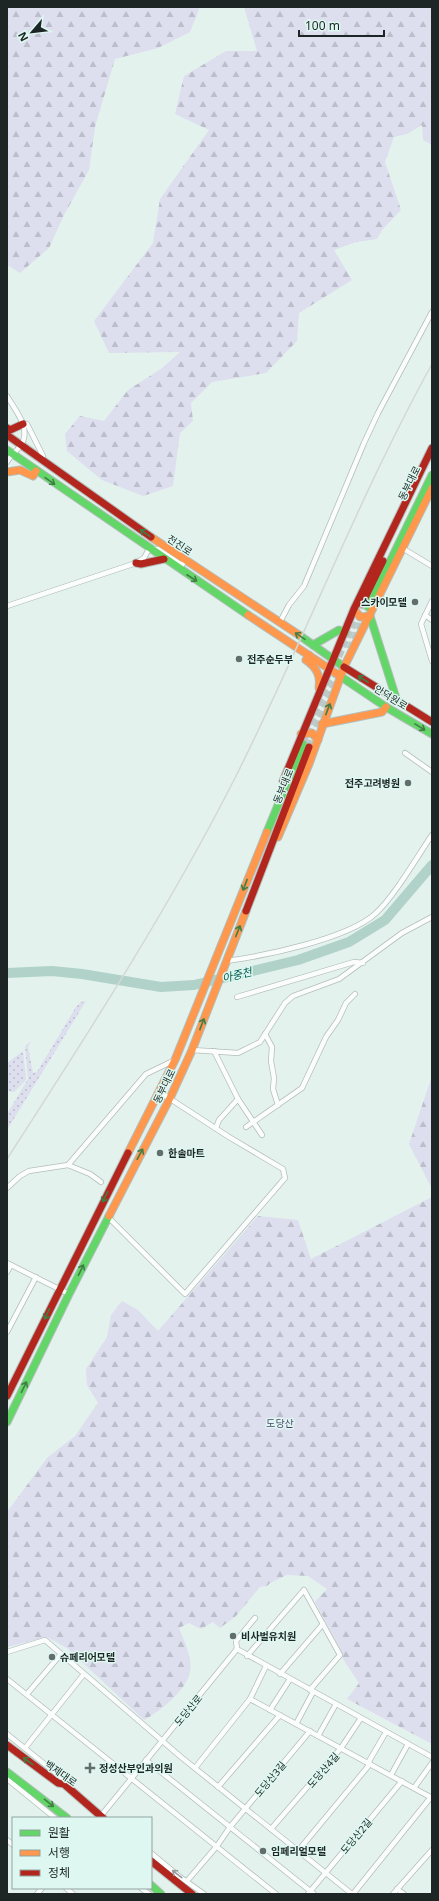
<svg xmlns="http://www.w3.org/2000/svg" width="439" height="1901" font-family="'Noto Sans','Noto Sans KR',sans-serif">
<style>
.grass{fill:url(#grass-dots)}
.forest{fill:url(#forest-firs)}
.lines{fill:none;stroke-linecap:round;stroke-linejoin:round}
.river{stroke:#b0d2c9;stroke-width:10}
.primary-tunnel{stroke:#bcc9c6;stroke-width:7;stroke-dasharray:7 3.5;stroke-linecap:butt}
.street-casing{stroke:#b3bebb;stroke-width:6}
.fast-casing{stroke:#b3bebb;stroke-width:9}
.slow-casing{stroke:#b3bebb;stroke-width:9}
.jam-casing{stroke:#b3bebb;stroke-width:9}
.street{stroke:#fbfdfc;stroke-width:4.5}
.fast{stroke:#63d668;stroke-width:7}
.slow{stroke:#ff974d;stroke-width:7}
.jam{stroke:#b3261e;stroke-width:7}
.rail{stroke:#d3d8d6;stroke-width:1.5}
.oneway{stroke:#407e46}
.oneway2{stroke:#979c9b}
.poi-dot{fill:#636d6b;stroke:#def8f1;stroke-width:1.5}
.labels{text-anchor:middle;stroke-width:3;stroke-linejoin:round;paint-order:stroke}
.street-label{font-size:10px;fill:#1d2624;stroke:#def8f1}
.poi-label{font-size:10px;font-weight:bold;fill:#1d2624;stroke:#def8f1;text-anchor:start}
.park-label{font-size:10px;fill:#4f3f6d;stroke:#def8f1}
.water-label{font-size:11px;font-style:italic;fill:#005b4d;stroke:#def8f1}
</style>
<defs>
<pattern id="grass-dots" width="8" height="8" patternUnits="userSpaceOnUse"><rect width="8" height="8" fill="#dddeee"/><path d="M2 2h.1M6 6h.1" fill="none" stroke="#bdbecc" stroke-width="1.8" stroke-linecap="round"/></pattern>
<pattern id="forest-firs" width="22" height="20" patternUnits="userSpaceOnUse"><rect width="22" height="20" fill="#dddeee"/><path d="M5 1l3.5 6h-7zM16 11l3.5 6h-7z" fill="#bdbecc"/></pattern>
</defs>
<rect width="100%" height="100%" fill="#e4f2ee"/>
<!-- grass -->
<g class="grass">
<polygon points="86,1001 7,1130 7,1114 28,1079 25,1046 31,1041 28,1047 33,1073 37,1072 76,1007 81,1002"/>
<polygon points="23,1051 26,1080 14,1092 7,1091 7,1063"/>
</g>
<!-- forest -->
<g class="forest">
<polygon points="7,7 200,7 190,32 158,48 115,59 95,127 89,170 64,215 49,248 20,273 7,265"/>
<polygon points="244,7 432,7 432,145 423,140 422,125 407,134 394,137 385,162 401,210 382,230 377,239 356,242 334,250 352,280 299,313 297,341 266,373 212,382 191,403 193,421 180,433 173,486 143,496 102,480 67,451 65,434 80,416 104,421 128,390 161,369 180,352 109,353 94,321 153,243 160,199 209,130 175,114 184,76 226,51 257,51"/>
<polygon points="432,1076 432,1189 409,1144"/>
<path d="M 432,1197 L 432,1744 L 347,1699 L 359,1683 L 343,1659 L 343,1654 L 315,1602 L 327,1589 L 308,1576 L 287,1575 L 270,1583 L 267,1586 L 260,1587 L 236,1616 L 220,1628 L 213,1622 L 201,1629 L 189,1623 L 179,1628 C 184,1640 193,1660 190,1672 C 186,1691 160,1711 144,1720 L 67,1648 L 47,1637 L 7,1647 L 7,1512 L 47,1458 L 75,1436 L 98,1403 L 87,1385 L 86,1369 L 107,1337 L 111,1315 L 122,1301 L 138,1310 L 158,1331 L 258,1216 L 298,1220 L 311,1259 Z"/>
</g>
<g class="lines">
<!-- river -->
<polyline class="river" points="7,973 52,971 82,974 161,987 194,985 298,960 349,942 385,920 432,865"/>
<!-- primary-tunnel -->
<g class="primary-tunnel">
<polyline points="350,649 368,607"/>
<polyline points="303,744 327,683 362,604"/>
<polyline points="309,747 340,669"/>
</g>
<defs>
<g id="street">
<path d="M 7,396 C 15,410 32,429 21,445 C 17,451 11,455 7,462"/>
<polyline points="23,424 27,424 43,456 41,459"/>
<polyline points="402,548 432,566"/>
<polyline points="432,601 421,624 432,661"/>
<polyline points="7,606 136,563 144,558 149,549 158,549 182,565 185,560"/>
<polyline points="425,615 432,620"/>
<polyline points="280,622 289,605 304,586 364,443 378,413 432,312"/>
<polyline points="405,753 432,772"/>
<path d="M 226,961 C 264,956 347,939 375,914 C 394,897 417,857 432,835"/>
<polyline points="237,997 354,962 363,963"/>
<polyline points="265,1034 272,1047 271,1061 274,1078 273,1089 278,1105"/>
<polyline points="192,1050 238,1053 260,1042 285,1003 293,996 339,979 402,933 432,917"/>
<polyline points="214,1051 238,1099"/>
<polyline points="246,1127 302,1088 326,1037 338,1020 346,1003 355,994"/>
<polyline points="216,1128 219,1120 238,1099 262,1135"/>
<polyline points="68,1165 90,1174 101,1182"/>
<polyline points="7,1188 20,1176 29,1171 68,1165 146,1074 175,1060"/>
<polyline points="108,1217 185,1294 285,1178 283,1169 229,1137 158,1091"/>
<polyline points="7,1263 69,1294"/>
<polyline points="7,1272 11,1265"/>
<polyline points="7,1332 36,1277"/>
<polyline points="237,1649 432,1757"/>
<polyline points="237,1649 236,1641 255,1618"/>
<polyline points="7,1652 45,1640 181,1757 352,1894"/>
<polyline points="247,1656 304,1590 340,1655 310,1690"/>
<polyline points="280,1674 323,1624"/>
<polyline points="7,1679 276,1894"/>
<polyline points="27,1694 61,1654"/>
<polyline points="250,1699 432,1798"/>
<polyline points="270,1710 290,1679"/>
<polyline points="296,1724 313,1692"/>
<polyline points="7,1734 62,1778 64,1784"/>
<polyline points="318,1736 336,1704"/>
<polyline points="25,1748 84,1674"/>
<polyline points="146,1760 314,1894"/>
<polyline points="368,1763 386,1732"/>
<polyline points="195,1768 250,1699 266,1666"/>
<polyline points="391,1775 408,1744"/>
<polyline points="7,1779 55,1818"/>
<polyline points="218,1787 280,1715"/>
<polyline points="414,1788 432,1763"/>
<polyline points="100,1817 237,1649"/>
<polyline points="271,1829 341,1748 361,1718"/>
<polyline points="7,1840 13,1845"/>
<polyline points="298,1851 370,1764"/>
<polyline points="151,1853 180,1877 204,1894"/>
<polyline points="187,1881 217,1846 230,1827 310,1731"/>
<polyline points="66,1888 73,1894"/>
<polyline points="141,1888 149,1894"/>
<polyline points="397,1889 404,1894"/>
<polyline points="37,1894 42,1888"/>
<polyline points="308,1894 402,1781"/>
<polyline points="353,1894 431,1797"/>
<polyline points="393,1894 432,1850"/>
</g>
<g id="fast">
<polyline points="7,450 248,615"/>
<polyline points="368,607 432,475"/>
<polyline points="370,616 397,701"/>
<polyline points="299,635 344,667"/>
<polyline points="313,645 339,630 345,633"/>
<polyline points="340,676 386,707 432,734"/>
<polyline points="267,832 303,744"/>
<polyline points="7,1422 69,1294 109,1216"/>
<polyline points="7,1772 67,1818"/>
<polyline points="151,1885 161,1894"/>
</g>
<g id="slow">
<polyline points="7,472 20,470 33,476 36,471"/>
<polyline points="151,537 299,635"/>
<polyline points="354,609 360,617 370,616"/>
<polyline points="248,615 340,676"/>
<path d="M 309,655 L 306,660 C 316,667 321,675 319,688"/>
<polyline points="322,724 382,712 386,707"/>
<polyline points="301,734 312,733 318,740"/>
<polyline points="278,837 309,764 344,667 432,488"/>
<polyline points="128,1153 175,1060 267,832"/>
<polyline points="109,1216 170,1098 192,1050 246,911"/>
</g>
<g id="jam">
<polyline points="7,428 10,430 23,424"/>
<polyline points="7,435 151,537"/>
<polyline points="136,563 141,564 164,559"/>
<polyline points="362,604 383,561"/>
<polyline points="344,667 432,722"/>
<polyline points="283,781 354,609 432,448"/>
<polyline points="246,911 309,747"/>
<polyline points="7,1396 128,1153"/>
<polyline points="7,1745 58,1783 64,1784 103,1818"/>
<polyline points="151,1861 192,1894"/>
</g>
</defs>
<!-- street casing -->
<use href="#street" class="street-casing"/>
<!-- fast casing -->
<use href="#fast" class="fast-casing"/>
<!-- slow casing -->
<use href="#slow" class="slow-casing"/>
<!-- jam casing -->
<use href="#jam" class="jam-casing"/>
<!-- street -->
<use href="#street" class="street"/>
<!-- fast -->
<use href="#fast" class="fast"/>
<!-- slow -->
<use href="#slow" class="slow"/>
<!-- jam -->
<use href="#jam" class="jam"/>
<!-- rail -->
<path class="rail" d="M 7,1159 C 87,1035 168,910 235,778 C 304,641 358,498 432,364"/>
</g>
<!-- one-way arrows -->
<defs><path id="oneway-shaft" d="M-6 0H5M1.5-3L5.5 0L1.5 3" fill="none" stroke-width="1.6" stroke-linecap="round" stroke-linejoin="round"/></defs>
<g class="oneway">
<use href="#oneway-shaft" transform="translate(50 481) rotate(35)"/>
<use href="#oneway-shaft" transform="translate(145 533) rotate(-145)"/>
<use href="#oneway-shaft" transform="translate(192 578) rotate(33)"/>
<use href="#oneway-shaft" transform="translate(300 636) rotate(-146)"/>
<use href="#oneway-shaft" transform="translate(363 679) rotate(-147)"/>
<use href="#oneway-shaft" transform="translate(328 709) rotate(-69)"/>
<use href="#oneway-shaft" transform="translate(420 727) rotate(32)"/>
<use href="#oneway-shaft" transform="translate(245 885) rotate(111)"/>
<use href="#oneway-shaft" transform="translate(238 931) rotate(-68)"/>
<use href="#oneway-shaft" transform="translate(202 1024) rotate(-69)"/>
<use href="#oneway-shaft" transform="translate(140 1154) rotate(-62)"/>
<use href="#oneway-shaft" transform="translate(105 1197) rotate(117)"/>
<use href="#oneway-shaft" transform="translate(81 1270) rotate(-64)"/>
<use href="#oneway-shaft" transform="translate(47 1314) rotate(116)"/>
<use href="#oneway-shaft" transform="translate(24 1387) rotate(-64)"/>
<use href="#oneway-shaft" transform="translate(28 1761) rotate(-144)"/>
<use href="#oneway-shaft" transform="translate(49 1803) rotate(39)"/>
</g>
<use class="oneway2" href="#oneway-shaft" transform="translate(177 1874) rotate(-142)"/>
<!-- markers -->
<g class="poi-dot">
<circle cx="415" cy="602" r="4"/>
<circle cx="239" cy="659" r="4"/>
<circle cx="408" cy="783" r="4"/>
<circle cx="160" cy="1153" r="4"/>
<circle cx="233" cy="1636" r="4"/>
<circle cx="52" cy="1657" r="4"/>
<path d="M88 1762h4v4h4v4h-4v4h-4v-4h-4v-4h4z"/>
<circle cx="263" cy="1851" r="4"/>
</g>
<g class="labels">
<!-- street labels -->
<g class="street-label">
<text transform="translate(409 483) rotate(-64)" y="4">동부대로</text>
<text transform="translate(180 545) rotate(34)" y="4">전진로</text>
<text transform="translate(391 697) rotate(32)" y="4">안덕원로</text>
<text transform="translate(283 786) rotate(-68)" y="4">동부대로</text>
<text transform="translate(164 1086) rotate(-64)" y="4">동부대로</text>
<text transform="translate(188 1710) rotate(-50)" y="4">도당산로</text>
<text transform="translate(323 1770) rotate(-49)" y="4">도당산4길</text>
<text transform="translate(61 1773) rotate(35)" y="4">백제대로</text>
<text transform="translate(270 1779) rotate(-50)" y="4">도당산3길</text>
<text transform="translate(356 1836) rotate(-50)" y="4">도당산2길</text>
</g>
<!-- poi labels -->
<g class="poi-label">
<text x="407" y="606" text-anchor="end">스카이모텔</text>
<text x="247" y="663">전주순두부</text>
<text x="400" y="787" text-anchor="end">전주고려병원</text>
<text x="168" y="1157">한솔마트</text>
<text x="241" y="1640">비사벌유치원</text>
<text x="60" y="1661">슈페리어모텔</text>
<text x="99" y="1772">정성산부인과의원</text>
<text x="271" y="1855">임페리얼모텔</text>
</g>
<!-- park labels -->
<g class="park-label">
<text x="280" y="1427">도당산</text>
</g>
<!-- water labels -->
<g class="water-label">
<text transform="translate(237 975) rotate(-14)" y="4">아중천</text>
</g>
</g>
<!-- border -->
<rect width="439" height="1901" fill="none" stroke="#1d2624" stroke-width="16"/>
<!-- legend -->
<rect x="12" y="1817" width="140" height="72" fill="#def8f1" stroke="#91a49f"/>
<rect x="20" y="1830" width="20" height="6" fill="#63d668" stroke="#91a49f"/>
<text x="48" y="1837" font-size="12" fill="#1d2624">원활</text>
<rect x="20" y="1850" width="20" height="6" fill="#ff974d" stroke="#91a49f"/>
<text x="48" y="1857" font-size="12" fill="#1d2624">서행</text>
<rect x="20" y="1870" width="20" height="6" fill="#b3261e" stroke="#91a49f"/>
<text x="48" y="1877" font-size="12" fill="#1d2624">정체</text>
<!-- north arrow -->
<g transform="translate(32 32) rotate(242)" stroke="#def8f1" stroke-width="3" paint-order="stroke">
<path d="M0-3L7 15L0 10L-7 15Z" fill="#1d2624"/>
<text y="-6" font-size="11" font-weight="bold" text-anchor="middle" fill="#1d2624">N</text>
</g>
<!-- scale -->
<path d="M299 30v6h85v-6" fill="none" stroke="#1d2624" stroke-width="2"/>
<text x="305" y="30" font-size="12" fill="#1d2624" stroke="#def8f1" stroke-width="3" paint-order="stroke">100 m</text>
</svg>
